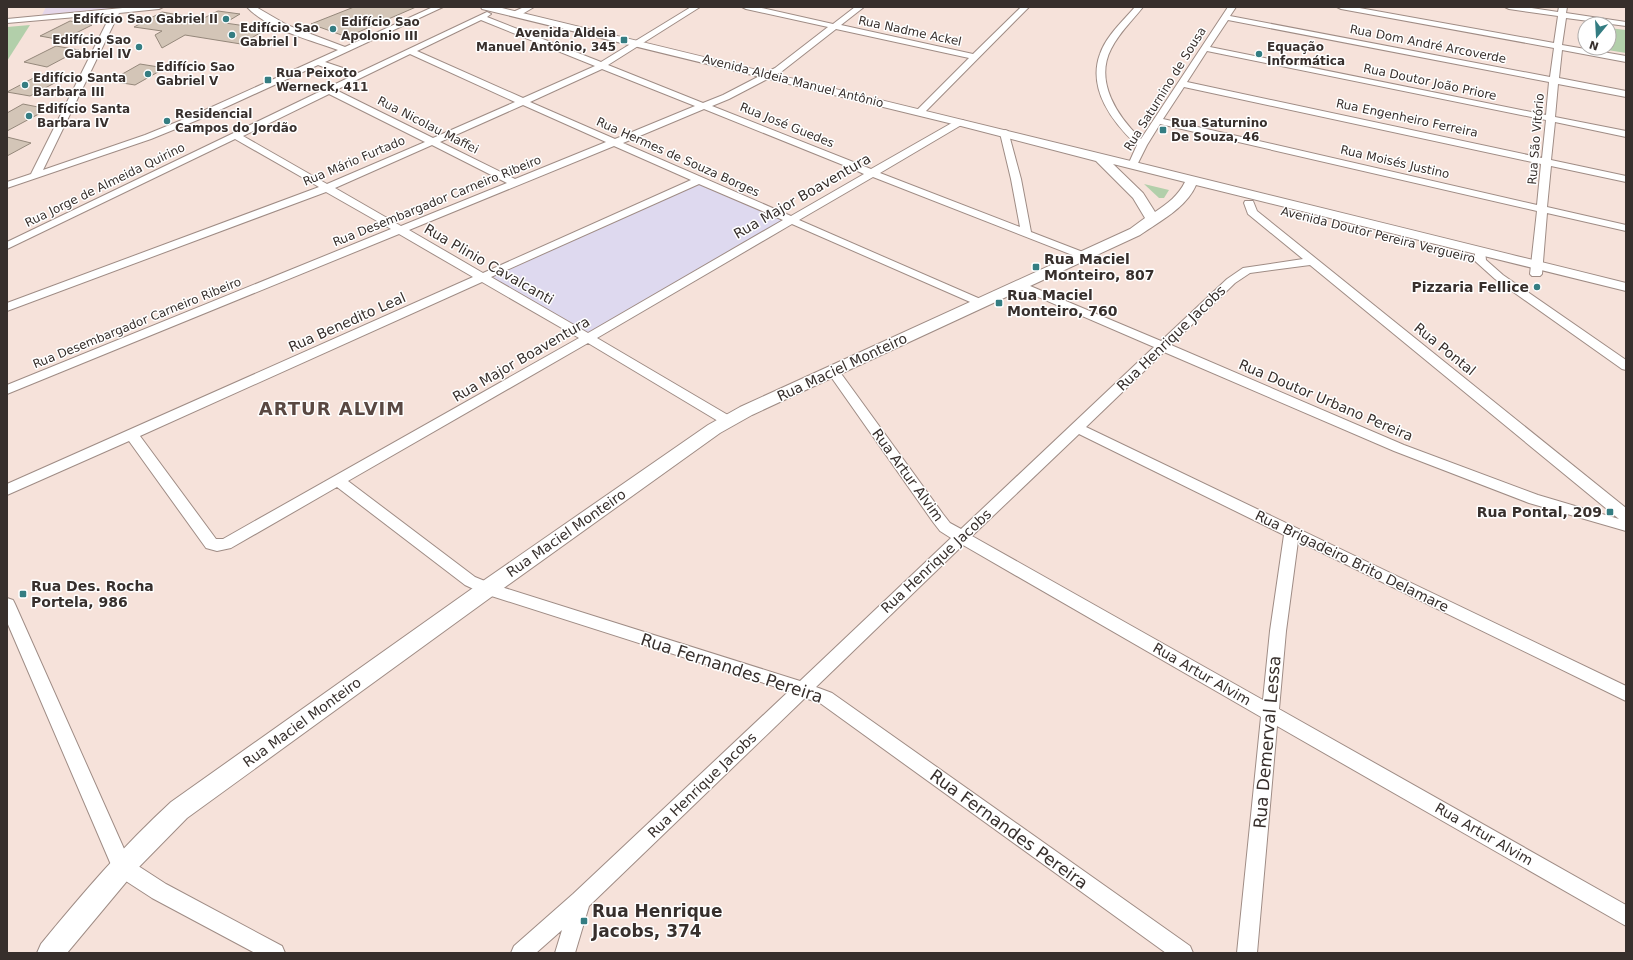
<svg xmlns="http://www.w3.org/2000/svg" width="1633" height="960" font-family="'DejaVu Sans',sans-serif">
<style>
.commercial{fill:#ded9ef}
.education{fill:#e5d7ea}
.green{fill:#b2cfaa}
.building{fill:#d3c5b7;stroke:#95887b}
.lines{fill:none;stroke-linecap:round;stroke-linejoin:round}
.minor-casing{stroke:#9f8c85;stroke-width:2}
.tertiary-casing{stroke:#9f8c85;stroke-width:2}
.minor{fill:#fff;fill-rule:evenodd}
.tertiary{fill:#fff;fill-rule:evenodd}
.poi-dot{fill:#347d82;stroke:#fff;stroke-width:1.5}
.labels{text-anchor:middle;stroke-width:3;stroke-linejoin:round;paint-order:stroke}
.far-poi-label{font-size:12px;font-weight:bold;fill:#372f2c;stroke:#fff;text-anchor:start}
.far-street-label{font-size:12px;fill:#372f2c;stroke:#fff}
.street-label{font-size:14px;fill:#372f2c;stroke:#fff}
.poi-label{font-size:14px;font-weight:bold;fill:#372f2c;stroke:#fff;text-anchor:start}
.near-street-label{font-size:17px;fill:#372f2c;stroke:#fff}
.near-poi-label{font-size:17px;font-weight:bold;fill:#372f2c;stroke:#fff;text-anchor:start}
.district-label{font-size:18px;font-weight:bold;letter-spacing:1px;fill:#594842;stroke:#fff}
</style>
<rect width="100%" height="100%" fill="#f6e2da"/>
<!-- commercial -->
<polygon class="commercial" points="699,180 790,220 588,338 483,278"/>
<!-- education -->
<polygon class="education" points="46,7 126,7 42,15"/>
<!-- green -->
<g class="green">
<polygon points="30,25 7,61 7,27"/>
<polygon points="1609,28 1626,30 1626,53 1595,48 1609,48"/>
<polygon points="1144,184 1169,190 1164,198 1159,198"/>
</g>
<!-- building -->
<g class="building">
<polygon points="354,7 416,7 347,37 311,24"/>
<polygon points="218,11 240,14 225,23 267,29 241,44 185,35 162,48 155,35 162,31 134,27 162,12 202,19"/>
<polygon points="70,21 92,25 62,40 40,36"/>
<polygon points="56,46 79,50 47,67 24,62"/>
<polygon points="140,64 165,68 135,85 110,81"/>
<polygon points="41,74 64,78 30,96 7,92"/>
<polygon points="23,104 48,109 7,131 7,113"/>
<polygon points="7,137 31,143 7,156"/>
</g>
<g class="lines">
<defs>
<g id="minor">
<path d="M 133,7 L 163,7 L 159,9 L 119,13 L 43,170 L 145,135 L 194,115 L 338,50 C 310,40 267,29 247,7 L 256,7 L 287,25 L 345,47 L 433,7 L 443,7 L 325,62 L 358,73 L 487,12 L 491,14 L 487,17 L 601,62 L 691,7 L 700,7 L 608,65 L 703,103 L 723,95 L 775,68 L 828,27 L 746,9 L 742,7 L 757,7 L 833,24 L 855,7 L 864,7 L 841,25 L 973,54 L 1021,7 L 1029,7 L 923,114 L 917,114 L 915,112 L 969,58 L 836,29 L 781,72 L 729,99 L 712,106 L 871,169 L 957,120 L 963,120 L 965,122 L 963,124 L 880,173 L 1020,227 L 1011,179 L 1000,133 L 1005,130 L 1008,131 L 1021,179 L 1031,232 L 1088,254 L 1090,256 L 1088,258 L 1080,258 L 873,177 L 799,220 L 985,301 L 987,303 L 985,305 L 977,305 L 792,224 L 597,338 L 733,418 L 735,421 L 733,424 L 728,425 L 723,424 L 588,343 L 348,481 L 475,577 L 492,584 L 800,681 L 951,538 L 940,531 L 933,522 L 829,374 L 827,371 L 829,368 L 837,368 L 943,514 L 950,523 L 961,529 L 1154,347 L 1015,287 L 1013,285 L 1015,283 L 1023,283 L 1161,341 L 1227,279 L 1243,268 L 1303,259 L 1248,214 L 1244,203 L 1245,201 L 1253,201 L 1257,211 L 1626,508 L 1626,531 L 1529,503 L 1394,451 L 1164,352 L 1086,427 L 1626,686 L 1626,701 L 1298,541 L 1286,631 L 1279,709 L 1626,905 L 1626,926 L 1277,726 L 1257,953 L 1237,953 L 1261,717 L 963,545 L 816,687 L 832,693 L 1190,946 L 1193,953 L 1166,953 L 820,703 L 805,698 L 589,906 L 575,953 L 555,953 L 562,930 L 536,953 L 511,953 L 514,946 L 573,894 L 789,691 L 482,593 L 465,585 L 337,487 L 231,548 L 217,551 L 206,548 L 129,441 L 7,495 L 7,484 L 473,277 L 399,234 L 7,394 L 7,385 L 391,229 L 326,192 L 7,311 L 7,303 L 319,187 L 235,139 L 7,249 L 7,242 L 350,77 L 318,65 L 200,119 L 151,139 L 7,188 L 7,182 L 31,174 L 111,14 L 7,23 L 7,19 ZM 481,20 L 595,66 L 523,98 L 417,51 ZM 410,54 L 515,102 L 433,138 L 336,90 ZM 602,69 L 695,106 L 615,139 L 530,102 ZM 329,94 L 425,142 L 327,184 L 243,136 ZM 523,105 L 606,142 L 515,179 L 440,142 ZM 704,109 L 853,169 L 864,174 L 791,216 L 623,143 ZM 432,145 L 507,183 L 401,226 L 335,188 ZM 614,146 L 691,180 L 483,273 L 409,230 ZM 699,184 L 783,220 L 588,333 L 491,277 ZM 1310,265 L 1619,519 L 1538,495 L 1404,445 L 1171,345 L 1235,283 L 1250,273 ZM 482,282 L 579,338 L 223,539 L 216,539 L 140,436 ZM 1079,434 L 1284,535 L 1270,631 L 1263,700 L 972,536 Z"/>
<polygon points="524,7 534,7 519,16 513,16 513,12"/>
<path d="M 1135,7 L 1143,7 C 1132,21 1119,33 1111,49 C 1094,82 1118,117 1141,139 L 1228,7 L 1236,7 L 1230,16 L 1550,77 L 1554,48 L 1341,9 L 1337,7 L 1354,7 L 1554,43 L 1558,16 L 1509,9 L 1505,7 L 1525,7 L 1558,12 L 1559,7 L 1567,7 L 1566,13 L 1626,22 L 1626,26 L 1566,18 L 1562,45 L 1626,56 L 1626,62 L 1562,50 L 1559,78 L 1626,91 L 1626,97 L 1558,84 L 1555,117 L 1626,131 L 1626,137 L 1555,122 L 1551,160 L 1626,176 L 1626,182 L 1551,166 L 1547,207 L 1626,225 L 1626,231 L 1547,213 L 1542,274 L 1540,276 L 1532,276 L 1530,274 L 1537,211 L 1160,124 L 1147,145 L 1136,167 L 1130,167 L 1128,165 L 1137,145 C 1113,123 1087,89 1100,54 C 1106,36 1123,21 1135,7 ZM 1228,20 L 1549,82 L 1546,115 L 1210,47 ZM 1207,51 L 1546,120 L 1542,158 L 1187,82 ZM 1184,87 L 1541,164 L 1537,205 L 1163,119 Z"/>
<polygon points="1480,248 1485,251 1486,260 1503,275 1626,360 1626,370 1622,369 1495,279 1475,261 1475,251"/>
<polygon points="7,598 13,600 15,604 129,860 166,884 282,946 285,953 255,953 152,898 115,874 7,622"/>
</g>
<path id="tertiary" d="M 481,7 L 498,7 C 875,98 1250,190 1626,283 L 1626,291 L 1196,185 C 1186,208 1160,221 1140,235 L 752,415 L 720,433 L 494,595 L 187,818 L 137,869 L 67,953 L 37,953 L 41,944 C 82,894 123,846 171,802 L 480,583 L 708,425 L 740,407 L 1130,229 L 1145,218 L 1133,198 L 1096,161 L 957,125 L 482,9 ZM 1113,164 L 1185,182 C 1178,196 1168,203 1155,212 L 1143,193 Z"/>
</defs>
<!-- minor casing -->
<use href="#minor" class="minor-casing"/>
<!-- tertiary casing -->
<use href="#tertiary" class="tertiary-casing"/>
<!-- minor -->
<use href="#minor" class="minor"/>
<!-- tertiary -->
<use href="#tertiary" class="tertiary"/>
</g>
<!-- markers -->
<g class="poi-dot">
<circle cx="226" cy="19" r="4"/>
<circle cx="333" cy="29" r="4"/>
<circle cx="232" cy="35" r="4"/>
<rect x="620" y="36" width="8" height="8" rx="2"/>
<circle cx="139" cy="47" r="4"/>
<circle cx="1259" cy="54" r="4"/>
<circle cx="148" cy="74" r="4"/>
<rect x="264" y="76" width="8" height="8" rx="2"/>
<circle cx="25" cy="85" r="4"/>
<circle cx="29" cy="116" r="4"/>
<circle cx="167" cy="121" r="4"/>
<rect x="1159" y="126" width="8" height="8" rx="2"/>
<rect x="1032" y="263" width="8" height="8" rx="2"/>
<circle cx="1537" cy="287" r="4"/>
<rect x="995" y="299" width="8" height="8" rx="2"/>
<rect x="1606" y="508" width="8" height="8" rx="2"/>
<rect x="19" y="590" width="8" height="8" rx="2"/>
<rect x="580" y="917" width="8" height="8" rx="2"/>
</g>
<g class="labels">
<!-- far-poi labels -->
<g class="far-poi-label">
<text x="218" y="23" text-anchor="end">Edifício Sao Gabriel II</text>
<text x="341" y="26">Edifício Sao<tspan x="341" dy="14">Apolonio III</tspan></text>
<text x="240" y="32">Edifício Sao<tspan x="240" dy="14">Gabriel I</tspan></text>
<text x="616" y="37" text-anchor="end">Avenida Aldeia<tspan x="616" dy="14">Manuel Antônio, 345</tspan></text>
<text x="131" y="44" text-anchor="end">Edifício Sao<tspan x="131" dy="14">Gabriel IV</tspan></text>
<text x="1267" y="51">Equação<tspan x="1267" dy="14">Informática</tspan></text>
<text x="156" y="71">Edifício Sao<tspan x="156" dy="14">Gabriel V</tspan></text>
<text x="276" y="77">Rua Peixoto<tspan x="276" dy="14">Werneck, 411</tspan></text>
<text x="33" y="82">Edifício Santa<tspan x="33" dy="14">Barbara III</tspan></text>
<text x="37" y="113">Edifício Santa<tspan x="37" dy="14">Barbara IV</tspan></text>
<text x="175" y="118">Residencial<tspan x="175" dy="14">Campos do Jordão</tspan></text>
<text x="1171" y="127">Rua Saturnino<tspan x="1171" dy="14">De Souza, 46</tspan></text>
</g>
<!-- far-street labels -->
<g class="far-street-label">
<text transform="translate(910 31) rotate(12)" y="4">Rua Nadme Ackel</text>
<text transform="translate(1428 44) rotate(11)" y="4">Rua Dom André Arcoverde</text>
<text transform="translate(793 81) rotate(14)" y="4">Avenida Aldeia Manuel Antônio</text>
<text transform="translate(1430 82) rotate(12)" y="4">Rua Doutor João Priore</text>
<text transform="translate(1165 89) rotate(-58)" y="4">Rua Saturnino de Sousa</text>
<text transform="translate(1407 118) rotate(12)" y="4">Rua Engenheiro Ferreira</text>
<text transform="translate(428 125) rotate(27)" y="4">Rua Nicolau Maffei</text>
<text transform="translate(787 125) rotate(22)" y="4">Rua José Guedes</text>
<text transform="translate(1536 139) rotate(-85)" y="4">Rua São Vitório</text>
<text transform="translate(678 157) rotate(24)" y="4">Rua Hermes de Souza Borges</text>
<text transform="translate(354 161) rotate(-23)" y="4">Rua Mário Furtado</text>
<text transform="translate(1395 162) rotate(13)" y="4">Rua Moisés Justino</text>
<text transform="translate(105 185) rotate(-26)" y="4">Rua Jorge de Almeida Quirino</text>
<text transform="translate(437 201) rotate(-22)" y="4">Rua Desembargador Carneiro Ribeiro</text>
<text transform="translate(1378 235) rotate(14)" y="4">Avenida Doutor Pereira Vergueiro</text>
<text transform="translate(137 323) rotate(-22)" y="4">Rua Desembargador Carneiro Ribeiro</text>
</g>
<!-- street labels -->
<g class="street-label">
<text transform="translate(802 196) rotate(-30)" y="5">Rua Major Boaventura</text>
<text transform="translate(489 264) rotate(30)" y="5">Rua Plinio Cavalcanti</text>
<text transform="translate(347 322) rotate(-24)" y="5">Rua Benedito Leal</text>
<text transform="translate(1171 338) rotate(-44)" y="5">Rua Henrique Jacobs</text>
<text transform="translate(1445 349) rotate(39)" y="5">Rua Pontal</text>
<text transform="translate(521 359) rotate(-30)" y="5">Rua Major Boaventura</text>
<text transform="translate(842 367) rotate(-25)" y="5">Rua Maciel Monteiro</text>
<text transform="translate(1326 400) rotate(23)" y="5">Rua Doutor Urbano Pereira</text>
<text transform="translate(908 475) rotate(54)" y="5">Rua Artur Alvim</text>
<text transform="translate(566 533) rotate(-35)" y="5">Rua Maciel Monteiro</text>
<text transform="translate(936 561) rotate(-43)" y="5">Rua Henrique Jacobs</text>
<text transform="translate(1352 561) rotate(26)" y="5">Rua Brigadeiro Brito Delamare</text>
<text transform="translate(1202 674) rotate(30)" y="5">Rua Artur Alvim</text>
<text transform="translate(302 722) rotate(-36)" y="5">Rua Maciel Monteiro</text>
<text transform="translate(702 785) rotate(-44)" y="5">Rua Henrique Jacobs</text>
<text transform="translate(1484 834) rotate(30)" y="5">Rua Artur Alvim</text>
</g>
<!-- poi labels -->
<g class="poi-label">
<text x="1044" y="264">Rua Maciel<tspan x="1044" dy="16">Monteiro, 807</tspan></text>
<text x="1529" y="292" text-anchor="end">Pizzaria Fellice</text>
<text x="1007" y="300">Rua Maciel<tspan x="1007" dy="16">Monteiro, 760</tspan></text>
<text x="1602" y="517" text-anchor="end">Rua Pontal, 209</text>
<text x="31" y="591">Rua Des. Rocha<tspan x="31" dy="16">Portela, 986</tspan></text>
</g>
<!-- near-street labels -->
<g class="near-street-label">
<text transform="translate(732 668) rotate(18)" y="6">Rua Fernandes Pereira</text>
<text transform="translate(1267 742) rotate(-85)" y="6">Rua Demerval Lessa</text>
<text transform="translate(1009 829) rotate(36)" y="6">Rua Fernandes Pereira</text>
</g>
<!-- near-poi labels -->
<g class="near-poi-label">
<text x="592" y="917">Rua Henrique<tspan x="592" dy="20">Jacobs, 374</tspan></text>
</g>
<!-- district labels -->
<g class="district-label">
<text x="332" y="415">ARTUR ALVIM</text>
</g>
</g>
<!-- border -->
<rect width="1633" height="960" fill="none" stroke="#372f2c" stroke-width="16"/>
<!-- north arrow -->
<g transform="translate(1597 36) rotate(198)"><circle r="19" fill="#ffffff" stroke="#afacab"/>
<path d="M0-3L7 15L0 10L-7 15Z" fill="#347d82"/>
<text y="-6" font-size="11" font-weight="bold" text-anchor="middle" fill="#372f2c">N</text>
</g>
</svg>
